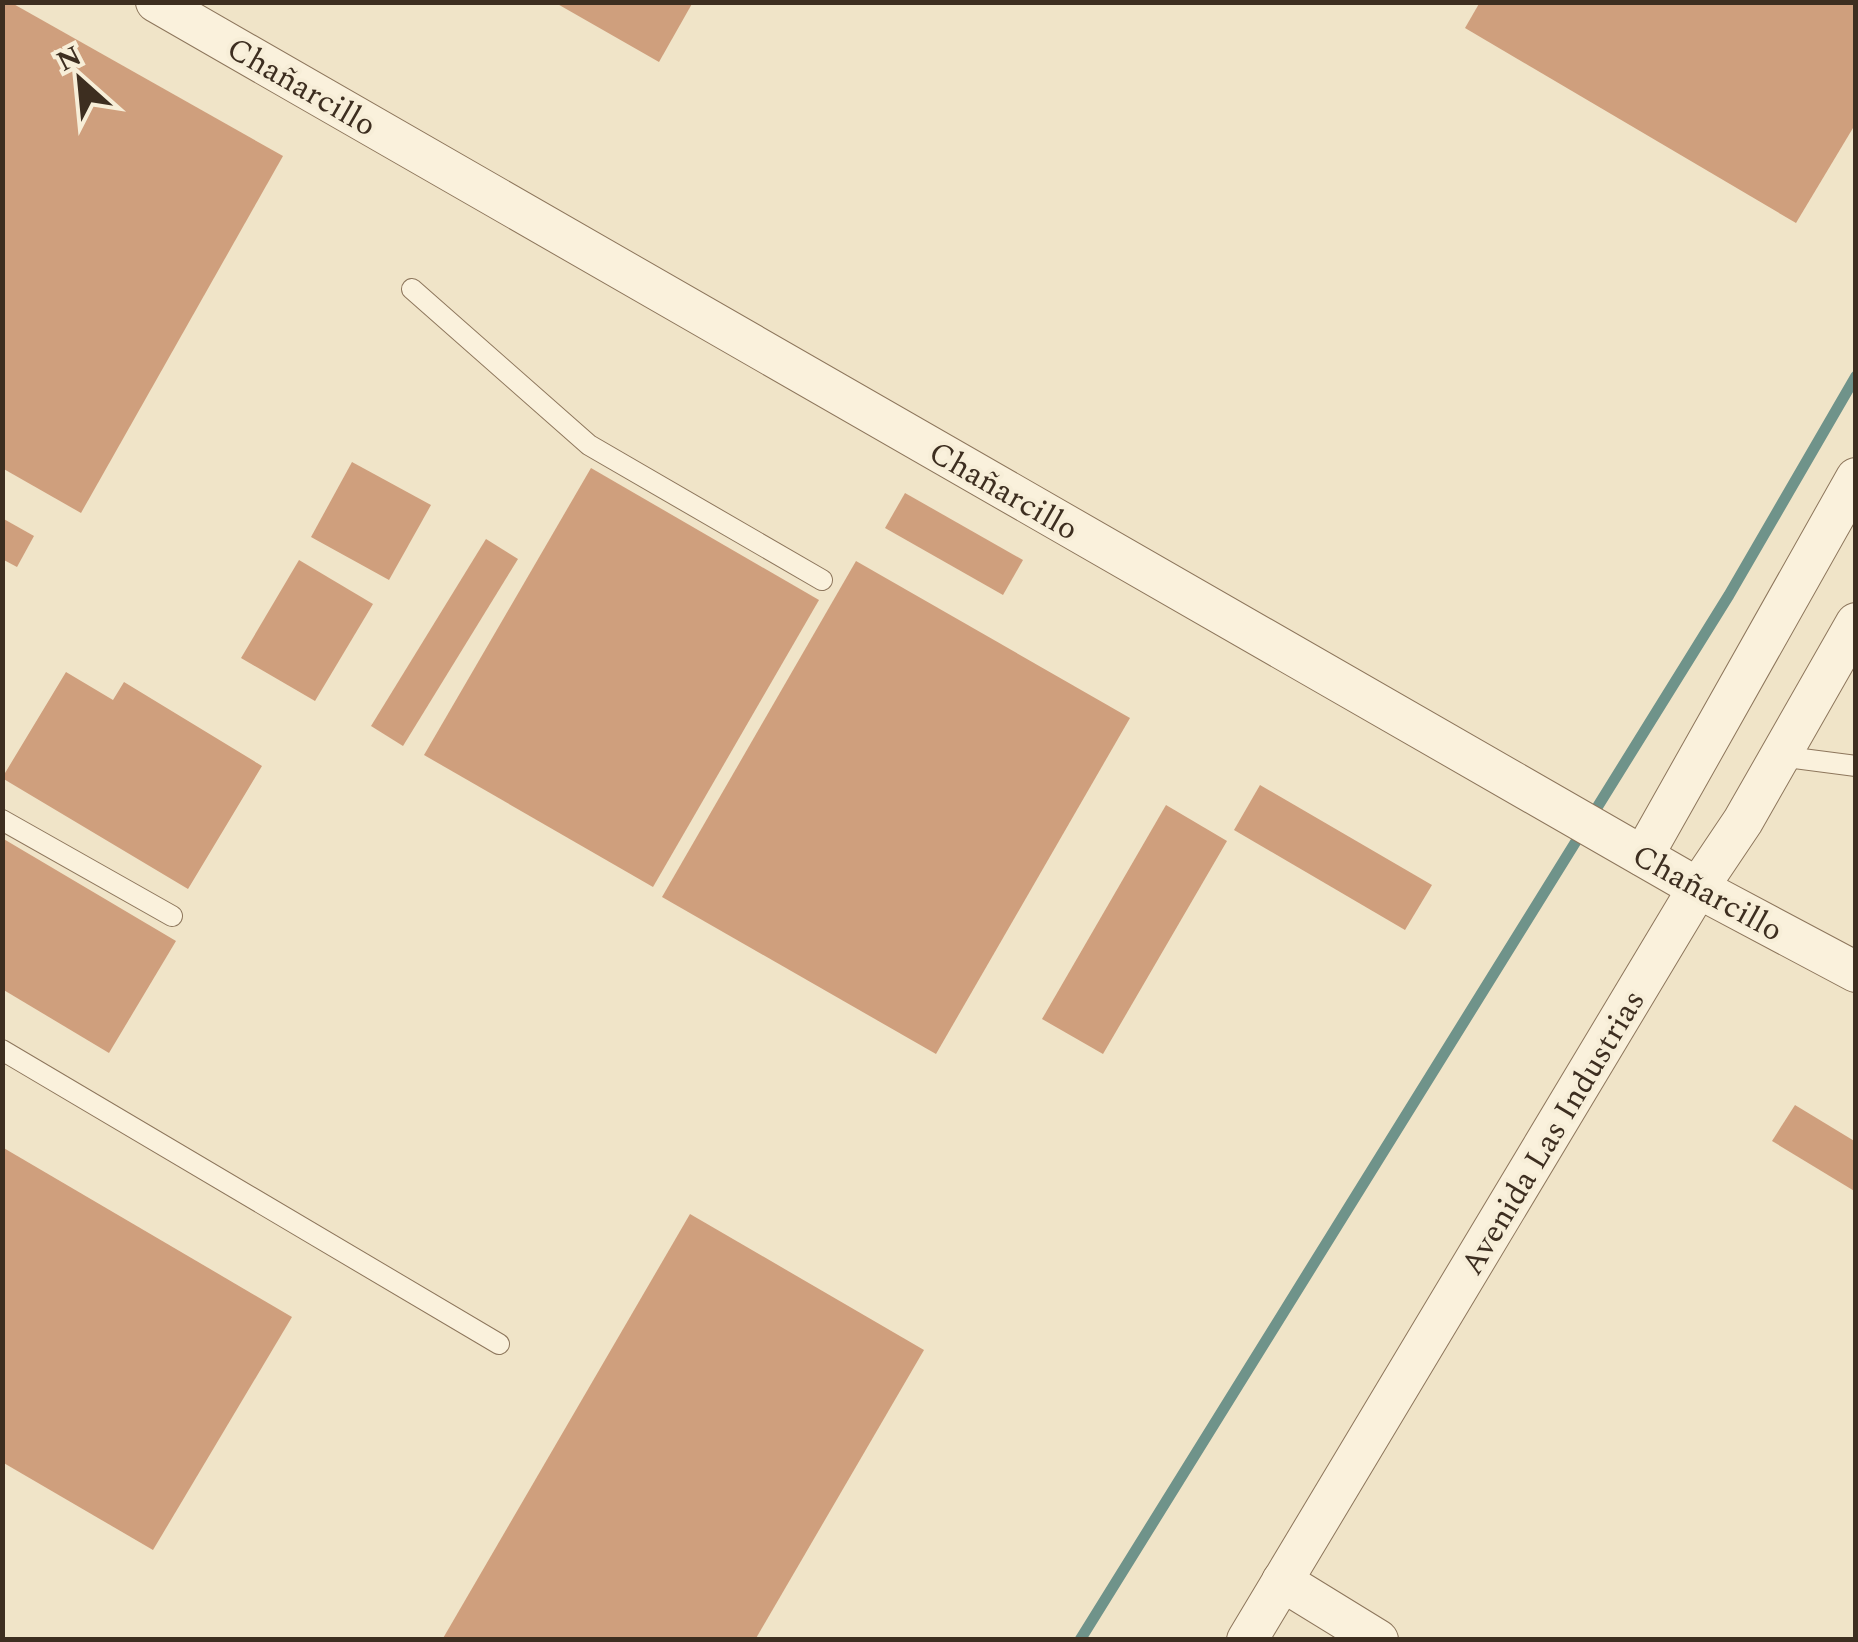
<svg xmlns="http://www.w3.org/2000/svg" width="1858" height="1642" font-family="Spectral,serif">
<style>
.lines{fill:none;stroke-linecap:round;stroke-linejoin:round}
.stream{stroke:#6f938a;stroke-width:11}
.building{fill:#cf9f7d}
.lane-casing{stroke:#8d765c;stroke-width:22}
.street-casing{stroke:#8d765c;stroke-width:42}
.lane{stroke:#faf1dc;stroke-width:20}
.street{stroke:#faf1dc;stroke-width:40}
.labels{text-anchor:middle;stroke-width:8;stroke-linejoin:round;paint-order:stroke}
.street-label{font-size:32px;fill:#3d2e20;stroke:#f7eed8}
</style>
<rect width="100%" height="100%" fill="#f0e4c8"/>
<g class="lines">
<!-- stream -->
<polyline class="stream" points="1080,1640 1729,595 1856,376"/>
</g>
<!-- building -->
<g class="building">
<polygon points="2,2 10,2 283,156 81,513 2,468"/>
<polygon points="554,2 693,2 659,62"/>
<polygon points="1480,2 1856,2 1856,123 1796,223 1465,28"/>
<polygon points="352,462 431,505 389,580 311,537"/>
<polygon points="591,468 819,600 653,887 424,755"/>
<polygon points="905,493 1023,560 1003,595 885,528"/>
<polygon points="2,518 34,536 17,567 2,559"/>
<polygon points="486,539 518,559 403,746 371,726"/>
<polygon points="299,560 373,604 315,701 241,658"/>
<polygon points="856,561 1130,718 936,1054 662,897"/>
<polygon points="66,672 113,700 124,682 262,766 188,889 2,778"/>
<polygon points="1260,785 1432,885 1405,930 1234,830"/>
<polygon points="1166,805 1227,841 1103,1054 1042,1019"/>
<polygon points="2,838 176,941 109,1053 2,989"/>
<polygon points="1795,1105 1856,1142 1856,1192 1772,1141"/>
<polygon points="2,1147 292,1317 153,1550 2,1462"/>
<polygon points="690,1214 924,1350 755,1640 442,1640"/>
</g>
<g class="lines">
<defs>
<g id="lane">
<polyline points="412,289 589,445 822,580"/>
<polyline points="1779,756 1856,766"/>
<polyline points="2,820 172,916"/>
<polyline points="2,1050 499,1344"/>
</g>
<g id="street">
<polyline points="156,2 1698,888 1856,972"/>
<polyline points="1643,856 1856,478"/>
<polyline points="1282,1581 1378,1640"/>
<polyline points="1247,1640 1698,888 1743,821 1856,623"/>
</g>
</defs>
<!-- lane casing -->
<use href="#lane" class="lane-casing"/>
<!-- street casing -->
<use href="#street" class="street-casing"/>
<!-- lane -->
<use href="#lane" class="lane"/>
<!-- street -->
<use href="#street" class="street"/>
</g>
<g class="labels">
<!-- street labels -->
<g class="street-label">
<text transform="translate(302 86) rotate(30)" y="11">Chañarcillo</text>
<text transform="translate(1004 490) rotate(30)" y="11">Chañarcillo</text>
<text transform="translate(1708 892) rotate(29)" y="11">Chañarcillo</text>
<text transform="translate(1552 1132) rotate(-59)" y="11">Avenida Las Industrias</text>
</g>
</g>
<!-- border -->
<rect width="1858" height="1642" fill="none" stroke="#3d2e20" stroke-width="10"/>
<!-- north arrow -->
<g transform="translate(80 80) rotate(333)" stroke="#f7eed8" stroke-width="8" paint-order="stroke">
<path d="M0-8L18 38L0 25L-18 38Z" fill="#3d2e20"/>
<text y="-15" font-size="28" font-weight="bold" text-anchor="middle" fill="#3d2e20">N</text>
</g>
</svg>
